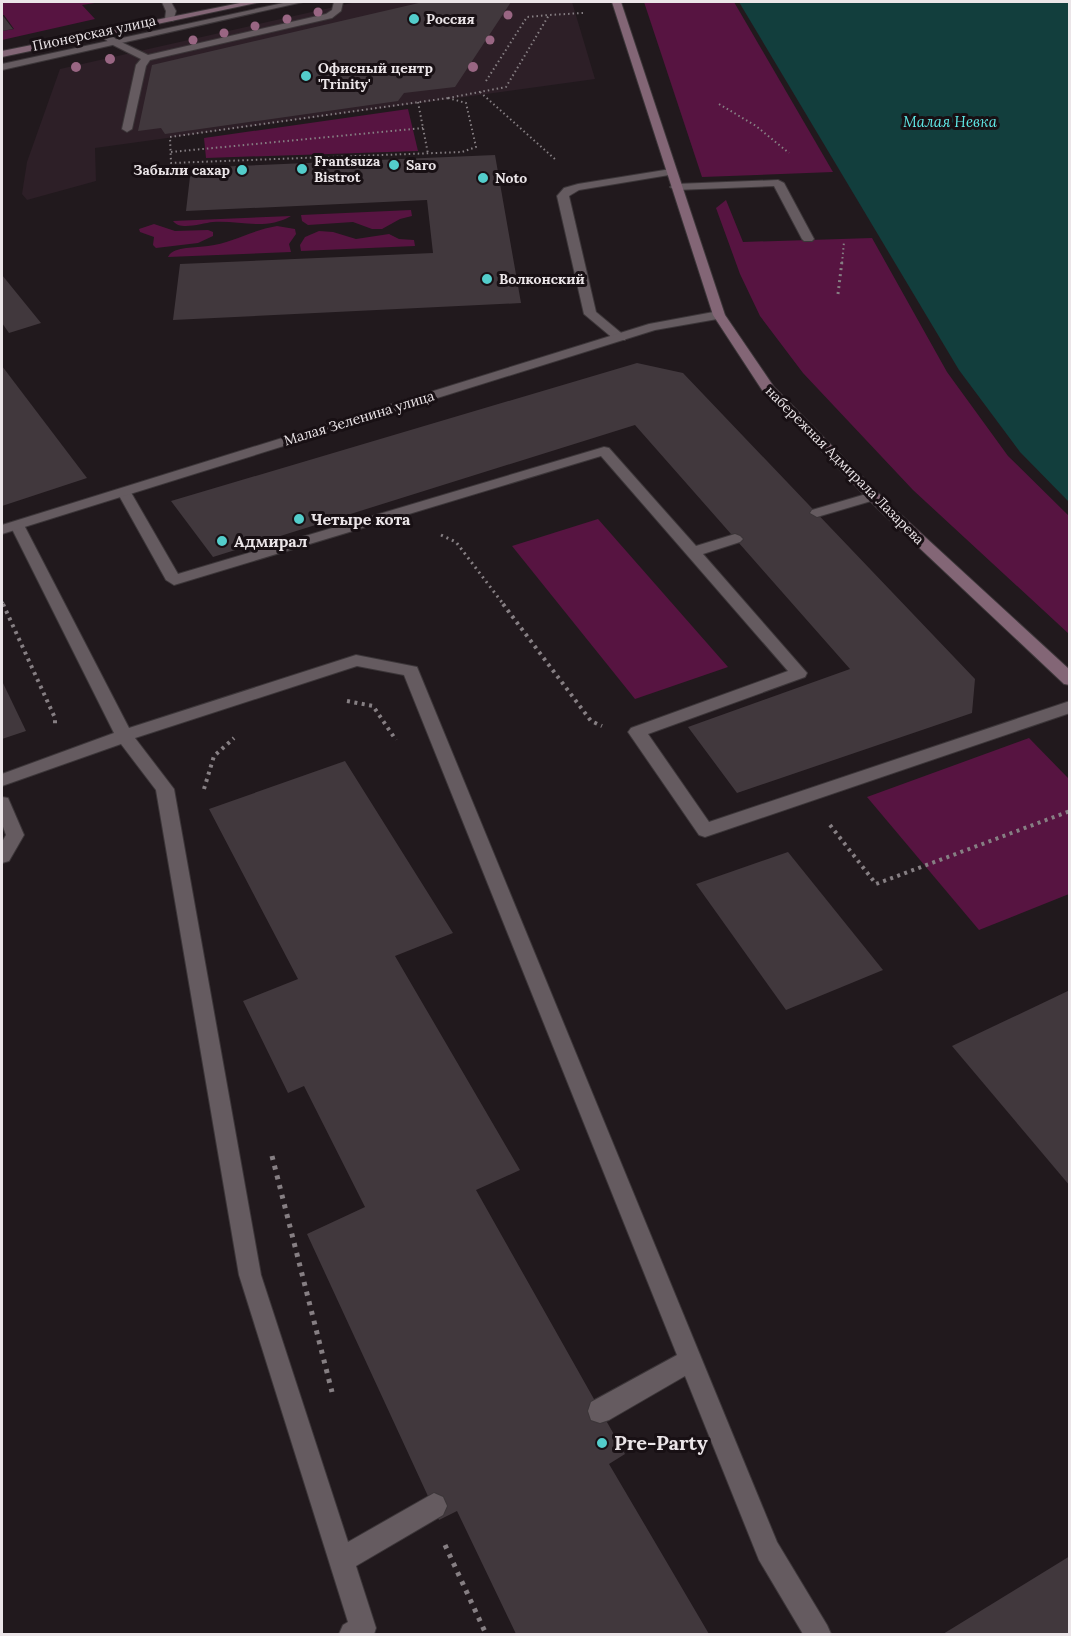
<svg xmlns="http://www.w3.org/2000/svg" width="1071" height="1636" font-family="Lora,serif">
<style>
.built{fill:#2d1f27}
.green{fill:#571441}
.water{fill:#123e3d}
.building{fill:#41383d}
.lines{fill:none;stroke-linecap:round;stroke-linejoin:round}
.lane-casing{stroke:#3c3639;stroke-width:2}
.street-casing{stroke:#3c3639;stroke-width:2}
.secondary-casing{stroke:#3c3639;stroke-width:2}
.path-far3{stroke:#867f83;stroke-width:2;stroke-dasharray:1.5 3;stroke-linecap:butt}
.path-far2{stroke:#867f83;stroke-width:3;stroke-dasharray:2 4;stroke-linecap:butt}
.path-far1{stroke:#867f83;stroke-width:4;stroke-dasharray:3 4.5;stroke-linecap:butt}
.path{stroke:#867f83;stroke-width:5;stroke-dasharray:4 6;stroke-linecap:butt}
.lane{fill:#655b60;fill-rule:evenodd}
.street{fill:#655b60;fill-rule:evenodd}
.secondary{fill:#836676;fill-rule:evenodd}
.tree{fill:#996683}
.poi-dot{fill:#53cdcb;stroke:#181014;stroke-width:2}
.labels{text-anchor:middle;stroke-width:6;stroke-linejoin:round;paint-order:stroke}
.far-poi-label{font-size:14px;font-weight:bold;fill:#ebe5e8;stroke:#181014;text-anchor:start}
.far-street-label{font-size:14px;fill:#ebe5e8;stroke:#181014}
.far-water-label{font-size:15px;font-style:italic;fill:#5fe9e7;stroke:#181014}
.poi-label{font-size:16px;font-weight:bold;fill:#ebe5e8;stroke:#181014;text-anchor:start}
.near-poi-label{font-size:20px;font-weight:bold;fill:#ebe5e8;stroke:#181014;text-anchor:start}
</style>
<rect width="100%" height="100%" fill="#21191d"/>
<!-- built -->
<polygon class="built" points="356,2 572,2 595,79 95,148 96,181 27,200 22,194 27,162 60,69"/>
<!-- green -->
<g class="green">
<polygon points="2,2 101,2 82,5 95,19 2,40 2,31 14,29 4,15 2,15"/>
<polygon points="644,2 734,2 833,172 702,177"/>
<polygon points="408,109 418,151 206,158 204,138"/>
<polygon points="726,200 743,242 872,238 947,372 1008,456 1069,516 1069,634 913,490 803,373 760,316 740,274 716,208"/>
<polygon points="411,210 412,216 400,219 382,229 372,229 353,222 308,225 302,221 301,215"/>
<path d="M 291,216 C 265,231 239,220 213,222 C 202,223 180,231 173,221 Z"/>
<polygon points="154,224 175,231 208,230 213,232 213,236 198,243 156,248 153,245 154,237 140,232 139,229"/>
<path d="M 277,226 L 295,229 L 296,234 L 289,244 L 291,252 L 168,257 C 173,246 196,248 208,246 C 232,243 252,230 277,226 Z"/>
<polygon points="319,231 333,232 356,239 389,234 399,239 414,240 415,246 301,251 300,245 305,237"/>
<polygon points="598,519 728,667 635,699 512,546"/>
<polygon points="1029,738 1069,779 1069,894 979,930 867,797"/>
</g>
<!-- water -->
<polygon class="water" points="739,2 1069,2 1069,502 1020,452 959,370"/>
<!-- building -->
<g class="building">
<polygon points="423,2 511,2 455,87 404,93 398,101 165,134 161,128 138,131 152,65"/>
<polygon points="2,16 3,16 13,29 2,31"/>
<polygon points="495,155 521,303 173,320 180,264 433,253 427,200 186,211 191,168"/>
<polygon points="2,275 41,323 9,333 2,323"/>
<polygon points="637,363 683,373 975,679 972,713 737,793 688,727 850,669 635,425 213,557 171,501"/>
<polygon points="2,366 87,478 2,506"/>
<polygon points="2,681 26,731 2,739"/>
<polygon points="345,761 453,933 395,956 520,1170 476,1190 625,1454 609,1464 709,1634 516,1634 457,1511 439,1520 307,1234 365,1207 304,1086 288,1093 243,1001 298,979 209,809"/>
<polygon points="788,852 883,970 786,1010 696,884"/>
<polygon points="1070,990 1070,1186 952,1046"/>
<polygon points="1070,1556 1070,1634 943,1634"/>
</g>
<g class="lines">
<defs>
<g id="lane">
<polygon points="334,2 343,2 341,11 332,18 150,60 146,66 132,129 127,132 122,129 136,65 141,59 111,44 100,35 100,31 106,31 117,40 148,55 326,14 332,10"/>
<polygon points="671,169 677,172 675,174 579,190 569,196 596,312 626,337 625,340 615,340 584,314 557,196 564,188 578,184"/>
<polygon points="778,180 784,183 814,239 812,241 804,241 802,239 774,186 676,190 670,187 676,184"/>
<polygon points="604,447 609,448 696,546 735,534 740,536 743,539 740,542 703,554 807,673 805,677 648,734 709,822 1070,701 1070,713 705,837 699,835 628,732 631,728 788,671 601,456 174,585 166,580 117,492 119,489 129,489 178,574"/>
<polygon points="873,492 878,493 880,496 878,499 817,517 810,513 812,510"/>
<polygon points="17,521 24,525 129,728 356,655 417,667 777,1542 827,1625 831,1634 803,1634 759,1560 685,1376 609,1420 600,1423 591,1420 588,1411 591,1402 677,1355 404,675 357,666 135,738 174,789 261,1275 348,1542 434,1493 443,1497 447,1506 443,1515 356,1566 376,1628 374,1634 339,1634 343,1625 348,1622 239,1275 156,790 121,744 2,786 2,774 114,733 10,525"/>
<polygon points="2,797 8,798 24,835 9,861 2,863 2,842 6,835 2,824"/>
</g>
<g id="street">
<polygon points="162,2 171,2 176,11 173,21 165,19 166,11"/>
<polygon points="288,2 303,2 2,70 2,64"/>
<polygon points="719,311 725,315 723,318 655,330 2,534 2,525 649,324"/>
</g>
<g id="secondary">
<polygon points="245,2 261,2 2,57 2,51"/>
<polygon points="612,2 621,2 725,315 774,387 887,502 1070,670 1070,685 1064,684 877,508 762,390 713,315"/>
</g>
</defs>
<!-- lane casing -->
<use href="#lane" class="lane-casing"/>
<!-- street casing -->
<use href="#street" class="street-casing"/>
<!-- secondary casing -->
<use href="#secondary" class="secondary-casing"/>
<!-- path-far3 -->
<g class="path-far3">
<polyline points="486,81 527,17 549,15"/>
<polyline points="480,92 557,161"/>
<polygon points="448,98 466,103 476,147 462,152 171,163 170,137"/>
<polyline points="448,98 506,87 549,15 583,13"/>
<polyline points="418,102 428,154"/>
<polyline points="719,104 756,126 789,153"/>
<polyline points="171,152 423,128"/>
<polyline points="842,263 844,242"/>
</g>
<!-- path-far2 -->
<g class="path-far2">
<polyline points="838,294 842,261"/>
<polyline points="441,535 456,542 504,605"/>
<polyline points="2,602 4,605"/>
</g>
<!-- path-far1 -->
<g class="path-far1">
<polyline points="3,604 55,718 55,724"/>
<polyline points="503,604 591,721 602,726"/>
<polyline points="347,701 373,706 396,740"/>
<polyline points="204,789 214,756 234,738"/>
<polyline points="830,825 876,884 1070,811"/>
</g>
<!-- path -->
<g class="path">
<polyline points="272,1156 332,1392"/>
<polyline points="445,1545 486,1634"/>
</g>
<!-- lane -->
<use href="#lane" class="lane"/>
<!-- street -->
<use href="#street" class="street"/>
<!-- secondary -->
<use href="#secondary" class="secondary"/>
</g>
<!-- trees -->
<g class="tree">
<circle cx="318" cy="12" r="4.5"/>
<circle cx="508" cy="15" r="4.5"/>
<circle cx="287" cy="19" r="4.5"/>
<circle cx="255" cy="26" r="4.5"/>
<circle cx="224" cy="33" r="4.5"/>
<circle cx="193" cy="40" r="4.5"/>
<circle cx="490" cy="40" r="4.5"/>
<circle cx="110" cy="59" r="5"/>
<circle cx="76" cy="67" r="5"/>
<circle cx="473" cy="67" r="5"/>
</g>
<!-- markers -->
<g class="poi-dot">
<circle cx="414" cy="19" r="6"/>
<circle cx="306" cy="76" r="6"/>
<circle cx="394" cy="165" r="6"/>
<circle cx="302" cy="169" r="6"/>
<circle cx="242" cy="170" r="6"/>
<circle cx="483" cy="178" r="6"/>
<circle cx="487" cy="279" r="6"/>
<circle cx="299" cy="519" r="6"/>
<circle cx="222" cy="541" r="6"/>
<circle cx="602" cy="1443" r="6"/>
</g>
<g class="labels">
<!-- far-poi labels -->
<g class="far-poi-label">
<text x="426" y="24">Россия</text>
<text x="318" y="73">Офисный центр<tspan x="318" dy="16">'Trinity'</tspan></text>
<text x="314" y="166">Frantsuza<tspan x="314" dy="16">Bistrot</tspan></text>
<text x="406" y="170">Saro</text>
<text x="230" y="175" text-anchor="end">Забыли сахар</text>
<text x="495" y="183">Noto</text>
<text x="499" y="284">Волконский</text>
</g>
<!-- far-street labels -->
<g class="far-street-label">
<text transform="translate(94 33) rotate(-12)" y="5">Пионерская улица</text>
<text transform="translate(359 418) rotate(-17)" y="5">Малая Зеленина улица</text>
<text transform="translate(845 465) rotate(45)" y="5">набережная Адмирала Лазарева</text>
</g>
<!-- far-water labels -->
<g class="far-water-label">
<text x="950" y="127">Малая Невка</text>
</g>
<!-- poi labels -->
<g class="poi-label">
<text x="311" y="525">Четыре кота</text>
<text x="234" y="547">Адмирал</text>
</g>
<!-- near-poi labels -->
<g class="near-poi-label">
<text x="614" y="1450">Pre-Party</text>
</g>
</g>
<!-- border -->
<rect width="1071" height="1636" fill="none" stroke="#ebe5e8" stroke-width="6"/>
</svg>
